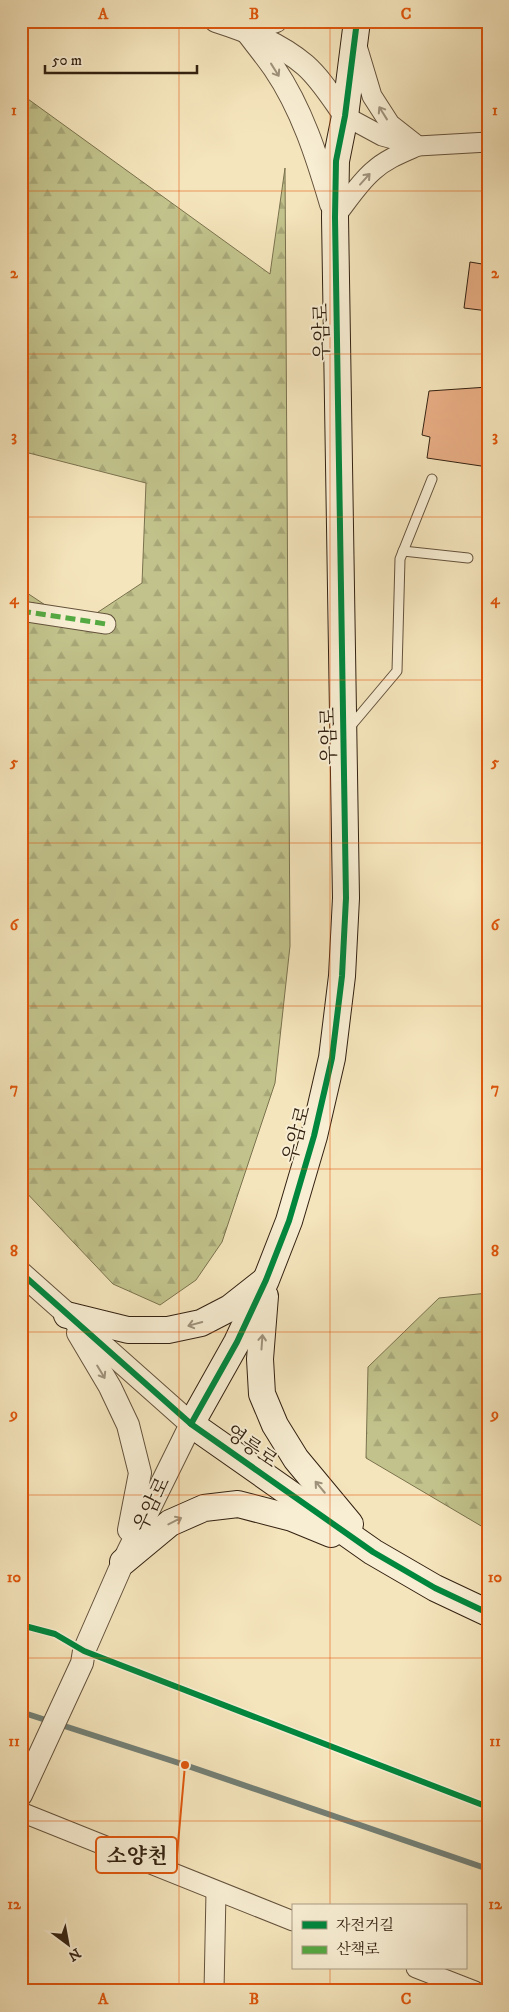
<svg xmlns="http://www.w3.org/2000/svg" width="509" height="2012" font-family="'IM FELL DW Pica','Noto Serif KR',serif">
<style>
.forest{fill:url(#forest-firs);stroke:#7a724e}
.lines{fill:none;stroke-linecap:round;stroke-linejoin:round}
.stream{stroke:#737f75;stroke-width:6}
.building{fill:#e9ae85;stroke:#332111}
.service-casing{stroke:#64523c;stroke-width:11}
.minor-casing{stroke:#64523c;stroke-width:21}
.tertiary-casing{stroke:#64523c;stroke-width:24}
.secondary-casing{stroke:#332111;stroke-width:28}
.service{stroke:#f8eed3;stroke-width:9}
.minor{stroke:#f8eed3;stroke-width:19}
.tertiary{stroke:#f8eed3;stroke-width:22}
.secondary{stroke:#f8eed3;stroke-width:26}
.quiet{stroke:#54aa42;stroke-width:5;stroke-dasharray:10 5;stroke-linecap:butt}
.cycleway-casing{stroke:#f8eed3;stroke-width:9}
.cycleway{stroke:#00873e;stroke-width:6}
.oneway{stroke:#9f927c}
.grid{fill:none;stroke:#df560c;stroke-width:1;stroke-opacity:0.55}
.labels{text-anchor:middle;stroke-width:4;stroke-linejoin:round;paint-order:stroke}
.street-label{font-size:20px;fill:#332111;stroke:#f8eed3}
.leader{fill:none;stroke:#df560c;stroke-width:2}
.callout-dot{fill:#df560c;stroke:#f8eed3;stroke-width:2}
.callout{fill:#f8eed3;stroke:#df560c;stroke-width:2}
.callout-label{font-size:21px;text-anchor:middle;font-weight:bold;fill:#332111}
.neatline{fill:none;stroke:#df560c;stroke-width:2}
.grid-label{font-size:16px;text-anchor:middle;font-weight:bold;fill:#df560c}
</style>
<defs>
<pattern id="forest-firs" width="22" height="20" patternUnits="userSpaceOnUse" patternTransform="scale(1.25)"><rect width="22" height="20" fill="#c2c38c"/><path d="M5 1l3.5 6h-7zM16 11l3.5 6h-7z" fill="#a7a778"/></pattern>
</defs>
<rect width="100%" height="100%" fill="#f5e5bc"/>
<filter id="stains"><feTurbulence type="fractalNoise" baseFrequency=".004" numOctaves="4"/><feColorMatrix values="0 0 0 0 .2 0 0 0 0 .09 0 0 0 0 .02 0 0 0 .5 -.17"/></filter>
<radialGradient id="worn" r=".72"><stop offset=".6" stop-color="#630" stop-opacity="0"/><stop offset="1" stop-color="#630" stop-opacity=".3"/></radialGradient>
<!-- forest -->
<g class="forest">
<polygon points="21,94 270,274 285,168 290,946 275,1083 222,1242 196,1280 160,1305 113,1284 21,1187 21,589 77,626 142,583 146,483 21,451"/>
<polygon points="488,1293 488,1530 366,1458 368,1367 439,1298"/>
</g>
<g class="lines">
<!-- stream -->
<polyline class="stream" points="21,1712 185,1765 488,1869"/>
</g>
<!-- building -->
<g class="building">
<polygon points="470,262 488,265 488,311 464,308"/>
<polygon points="488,387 488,467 427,458 430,437 422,435 429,391"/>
</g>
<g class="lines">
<defs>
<g id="service">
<polyline points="403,551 468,558"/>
<polyline points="349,728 397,671 400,559 432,479"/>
</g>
<g id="minor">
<polyline points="345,116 382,136 418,146 488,142"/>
<path d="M 335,217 C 347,202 358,184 373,171 C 386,159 402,153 418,146 L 390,124 L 372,96 L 357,46"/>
<polyline points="21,611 106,624"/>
<polyline points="21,1812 293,1921"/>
<polyline points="416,1968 475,1991"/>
<polyline points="214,1991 216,1892"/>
</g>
<g id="tertiary">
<path d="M 216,21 C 247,31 279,43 305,65 C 321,79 333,99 345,116"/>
<path d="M 276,21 L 246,31 C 255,43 265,55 274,68 C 302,109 317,157 331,204"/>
<polyline points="21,1273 191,1424 123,1562 84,1651 82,1663 21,1795"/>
<polyline points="78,1333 110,1387 128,1425 140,1473 129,1530"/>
</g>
<g id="secondary">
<polyline points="357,21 345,116 336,161 335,217 346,898 342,976 332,1058 314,1136 289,1221 266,1280 237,1342 191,1424 373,1552 435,1588 488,1613"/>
<polyline points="265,1296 260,1359 262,1394 275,1425 296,1459 350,1524"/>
<polyline points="67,1315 128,1330 168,1330 201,1323 230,1308 263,1282"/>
<polyline points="123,1562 170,1523 204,1508 238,1504 292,1518 331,1534"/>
</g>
</defs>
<!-- service casing -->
<use href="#service" class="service-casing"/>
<!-- minor casing -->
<use href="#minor" class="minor-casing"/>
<!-- tertiary casing -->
<use href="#tertiary" class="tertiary-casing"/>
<!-- secondary casing -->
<use href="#secondary" class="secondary-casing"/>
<!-- service -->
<use href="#service" class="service"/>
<!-- minor -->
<use href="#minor" class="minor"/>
<!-- tertiary -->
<use href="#tertiary" class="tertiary"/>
<!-- secondary -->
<use href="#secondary" class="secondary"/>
<!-- quiet -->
<polyline class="quiet" points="21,611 106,624"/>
<defs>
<g id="cycleway">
<polyline points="21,1273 191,1424 373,1552 435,1588 488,1613"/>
<polyline points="191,1424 237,1342 266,1280 289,1221 314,1136 332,1058 342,976 346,898 335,217 336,161 345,116 357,21"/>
<polyline points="21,1625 55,1634 84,1651 488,1807"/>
</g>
</defs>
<!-- cycleway casing -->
<use href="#cycleway" class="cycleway-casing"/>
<!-- cycleway -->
<use href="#cycleway" class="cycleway"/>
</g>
<!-- one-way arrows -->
<defs><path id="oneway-shaft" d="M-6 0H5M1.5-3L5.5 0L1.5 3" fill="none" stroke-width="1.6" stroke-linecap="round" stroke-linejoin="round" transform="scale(1.25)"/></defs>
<g class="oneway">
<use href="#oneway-shaft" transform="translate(275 70) rotate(58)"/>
<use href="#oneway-shaft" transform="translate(383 113) rotate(-122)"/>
<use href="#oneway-shaft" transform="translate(365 179) rotate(-48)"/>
<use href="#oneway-shaft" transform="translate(195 1324) rotate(165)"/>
<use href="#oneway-shaft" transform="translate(262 1342) rotate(-86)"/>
<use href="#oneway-shaft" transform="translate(101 1372) rotate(59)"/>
<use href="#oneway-shaft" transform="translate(320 1487) rotate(-130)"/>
<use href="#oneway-shaft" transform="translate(175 1521) rotate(-27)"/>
</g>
<!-- grid -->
<path class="grid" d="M 179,21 L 179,1991M 330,21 L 330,1906M 21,191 L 488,191M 21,354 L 488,354M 21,517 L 488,517M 21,680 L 488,680M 21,843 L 488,843M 21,1006 L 488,1006M 21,1169 L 488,1169M 21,1332 L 488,1332M 21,1495 L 488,1495M 21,1658 L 488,1658M 21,1821 L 488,1821M 330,1968 L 330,1991"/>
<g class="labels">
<!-- street labels -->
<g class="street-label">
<text transform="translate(321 332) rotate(-91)" y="7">우암로</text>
<text transform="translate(328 736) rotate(-91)" y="7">우암로</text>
<text transform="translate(296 1134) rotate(-75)" y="7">우암로</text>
<text transform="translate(252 1446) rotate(35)" y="7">영릉로</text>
<text transform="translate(151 1504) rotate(-64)" y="7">우암로</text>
</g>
</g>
<!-- callouts -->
<path class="leader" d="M185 1765L177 1855"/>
<circle class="callout-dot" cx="185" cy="1765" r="5"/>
<rect class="callout" x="96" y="1837" width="81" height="36" rx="5"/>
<g class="callout-label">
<text x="137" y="1863">소양천</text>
</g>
<!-- margin -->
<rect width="509" height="2012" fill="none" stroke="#f5e5bc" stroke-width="55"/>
<!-- legend -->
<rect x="292" y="1904" width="175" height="65" fill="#f8eed3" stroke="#a99c85"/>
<rect x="302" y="1921" width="25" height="8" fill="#00873e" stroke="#a99c85"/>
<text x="336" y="1930" font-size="15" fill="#332111">자전거길</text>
<rect x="302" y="1946" width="25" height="8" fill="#54aa42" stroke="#a99c85"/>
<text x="336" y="1954" font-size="15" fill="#332111">산책로</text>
<!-- north arrow -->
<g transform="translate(68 1944) rotate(148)" stroke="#f8eed3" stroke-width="4" paint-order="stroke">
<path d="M0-4L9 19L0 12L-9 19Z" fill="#332111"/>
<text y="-8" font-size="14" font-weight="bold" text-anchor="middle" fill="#332111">N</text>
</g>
<!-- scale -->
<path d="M45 65v8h152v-8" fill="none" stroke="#332111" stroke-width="2.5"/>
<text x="52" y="65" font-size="15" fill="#332111" stroke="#f8eed3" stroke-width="4" paint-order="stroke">50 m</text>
<rect x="28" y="28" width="454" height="1956" class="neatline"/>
<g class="grid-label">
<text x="103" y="19">A</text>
<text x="254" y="19">B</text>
<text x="406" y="19">C</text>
<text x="14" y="115">1</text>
<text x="495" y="115">1</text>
<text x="14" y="278">2</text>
<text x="495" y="278">2</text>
<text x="14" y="441">3</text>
<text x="495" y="441">3</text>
<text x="14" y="604">4</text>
<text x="495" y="604">4</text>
<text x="14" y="767">5</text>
<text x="495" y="767">5</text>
<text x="14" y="930">6</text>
<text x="495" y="930">6</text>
<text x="14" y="1093">7</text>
<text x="495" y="1093">7</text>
<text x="14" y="1256">8</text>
<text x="495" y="1256">8</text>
<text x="14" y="1419">9</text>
<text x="495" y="1419">9</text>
<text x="14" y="1582">10</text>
<text x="495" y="1582">10</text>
<text x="14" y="1746">11</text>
<text x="495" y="1746">11</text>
<text x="14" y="1909">12</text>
<text x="495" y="1909">12</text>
<text x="103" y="2004">A</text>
<text x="254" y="2004">B</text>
<text x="406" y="2004">C</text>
</g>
<rect width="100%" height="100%" filter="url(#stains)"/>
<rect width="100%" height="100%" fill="url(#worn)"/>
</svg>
